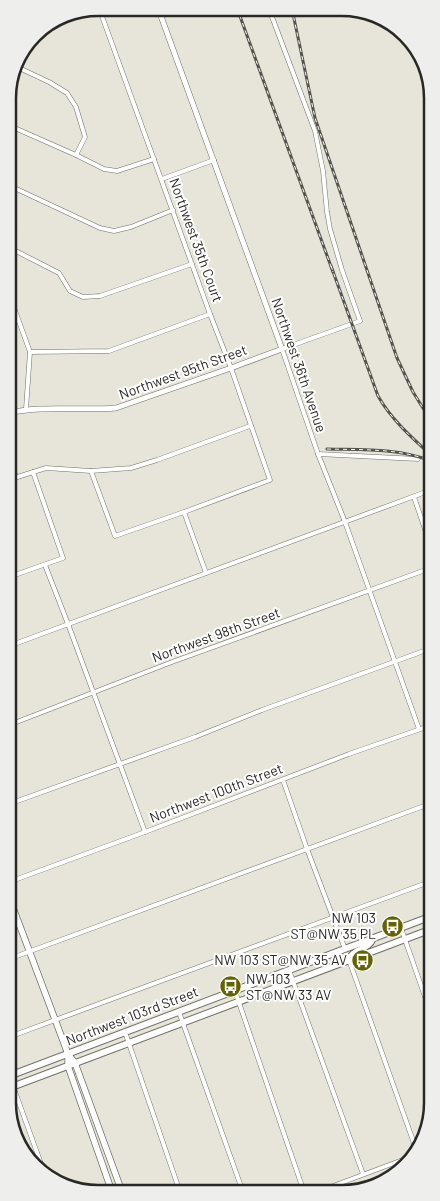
<svg xmlns="http://www.w3.org/2000/svg" width="440" height="1201" font-family="Barlow,sans-serif">
<style>
.lines{fill:none;stroke-linecap:round;stroke-linejoin:round}
.minor-casing{stroke:#717066;stroke-width:5}
.tertiary-casing{stroke:#717066;stroke-width:6}
.secondary-casing{stroke:#717066;stroke-width:7}
.primary-casing{stroke:#717066;stroke-width:8}
.minor{stroke:#fff;stroke-width:4}
.tertiary{stroke:#fff;stroke-width:5}
.secondary{stroke:#fff;stroke-width:5.5}
.primary{stroke:#fff;stroke-width:6}
.rail-casing{stroke:#54534d;stroke-width:3}
.rail{stroke:#fff;stroke-width:1;stroke-dasharray:4;stroke-linecap:butt}
.labels{text-anchor:middle;stroke-width:4;stroke-linejoin:round;paint-order:stroke}
.street-label{font-size:14px;fill:#292824;stroke:#fff}
.poi-label{font-size:14px;fill:#292824;stroke:#fff;text-anchor:end}
.rim{fill:none;stroke:#292824;stroke-width:2.5}
</style>
<rect width="100%" height="100%" fill="#e7e5da"/>
<g class="lines">
<defs>
<g id="minor">
<polyline points="269,9 315,131 323,171 327,212 330,229 342,270 360,321 282,349 318,454 345,522 419,729"/>
<polyline points="15,66 49,82 67,93 76,107 85,137 76,155"/>
<polyline points="8,125 76,155 104,169 117,171 154,159"/>
<polyline points="162,179 214,160"/>
<polyline points="8,185 100,228 114,231 131,227 173,210"/>
<polyline points="8,247 59,273 70,291 83,297 100,296 192,264"/>
<polyline points="8,291 30,352 26,409"/>
<polyline points="30,352 109,351 210,314"/>
<polyline points="318,454 418,459"/>
<polyline points="8,456 16,477"/>
<polyline points="91,471 115,536 184,512 270,480 231,368 210,314 99,8"/>
<polyline points="8,480 46,468 91,471 131,468 157,460 250,426"/>
<polyline points="414,497 431,547"/>
<polyline points="184,512 206,573"/>
<polyline points="45,565 68,624 145,832"/>
<polyline points="8,567 12,576 63,558 33,472"/>
<polyline points="9,646 431,490"/>
<polyline points="9,725 172,662 431,568"/>
<polyline points="283,780 307,849 345,949"/>
<polyline points="9,804 195,737 262,710 432,648"/>
<polyline points="9,882 145,832 349,754 432,725"/>
<polyline points="401,928 432,1017"/>
<polyline points="9,959 432,803"/>
<polyline points="349,960 416,1149"/>
<polyline points="289,970 363,1174"/>
<polyline points="235,991 304,1192"/>
<polyline points="179,1012 243,1192"/>
<polyline points="125,1032 180,1192"/>
<polyline points="9,1037 432,881"/>
<polyline points="13,1086 44,1172"/>
<polyline points="317,1192 413,1156"/>
</g>
<path id="tertiary" d="M 8,413 C 43,405 80,411 116,408 L 231,368 L 282,349 L 158,8"/>
<g id="secondary">
<polyline points="9,897 68,1054 75,1063 122,1192"/>
<polyline points="68,1054 68,1066 112,1192"/>
</g>
<g id="primary">
<path d="M 349,959 C 355,947 368,951 373,938"/>
<polyline points="9,1076 432,916"/>
<polyline points="9,1088 432,929"/>
</g>
</defs>
<!-- minor casing -->
<use href="#minor" class="minor-casing"/>
<!-- tertiary casing -->
<use href="#tertiary" class="tertiary-casing"/>
<!-- secondary casing -->
<use href="#secondary" class="secondary-casing"/>
<!-- primary casing -->
<use href="#primary" class="primary-casing"/>
<!-- minor -->
<use href="#minor" class="minor"/>
<!-- tertiary -->
<use href="#tertiary" class="tertiary"/>
<!-- secondary -->
<use href="#secondary" class="secondary"/>
<!-- primary -->
<use href="#primary" class="primary"/>
<defs>
<g id="rail">
<polyline points="237,8 333,272"/>
<polyline points="292,9 315,118 397,358 413,392 431,421"/>
<path d="M 331,266 L 378,396 C 391,419 411,437 431,455"/>
<path d="M 327,449 C 362,450 399,448 431,461"/>
</g>
</defs>
<!-- rail casing -->
<use href="#rail" class="rail-casing"/>
<!-- rail -->
<use href="#rail" class="rail"/>
</g>
<!-- icons -->
<defs>
<symbol id="bus-disc" viewBox="-11 -11 22 22"><circle r="9.5" fill="#636400" stroke="#fff"/><path d="M-5-6H5V4H4V6H2V4H-2V6H-4V4H-5ZM-3.5-4V0h7V-4ZM-3.5 1.2v1.5H-2V1.2ZM2 1.2v1.5H3.5V1.2Z" fill="#fff"/></symbol>
</defs>
<g fill-rule="evenodd">
<use href="#bus-disc" x="380" y="914" width="25" height="25"/>
<use href="#bus-disc" x="350" y="948" width="25" height="25"/>
<use href="#bus-disc" x="218" y="974" width="25" height="25"/>
</g>
<g class="labels">
<!-- street labels -->
<g class="street-label">
<text transform="translate(196 240) rotate(70)" y="5">Northwest 35th Court</text>
<text transform="translate(299 365) rotate(71)" y="5">Northwest 36th Avenue</text>
<text transform="translate(183 372) rotate(-20)" y="5">Northwest 95th Street</text>
<text transform="translate(216 635) rotate(-20)" y="5">Northwest 98th Street</text>
<text transform="translate(216 793) rotate(-21)" y="5">Northwest 100th Street</text>
<text transform="translate(132 1016) rotate(-21)" y="5">Northwest 103rd Street</text>
</g>
<!-- poi labels -->
<g class="poi-label">
<text x="376" y="923">NW 103<tspan x="376" dy="16">ST@NW 35 PL</tspan></text>
<text x="347" y="965">NW 103 ST@NW 35 AV</text>
<text x="246" y="984" text-anchor="start">NW 103<tspan x="246" dy="16">ST@NW 33 AV</tspan></text>
</g>
</g>
<!-- crop -->
<path d="M0 0H440V1201H0ZM98 16H342A82 82 0 0 1 424 98V1103A82 82 0 0 1 342 1185H98A82 82 0 0 1 16 1103V98A82 82 0 0 1 98 16Z" fill="#eeeeed" fill-rule="evenodd"/>
<path class="rim" d="M98 16H342A82 82 0 0 1 424 98V1103A82 82 0 0 1 342 1185H98A82 82 0 0 1 16 1103V98A82 82 0 0 1 98 16Z"/>
</svg>
